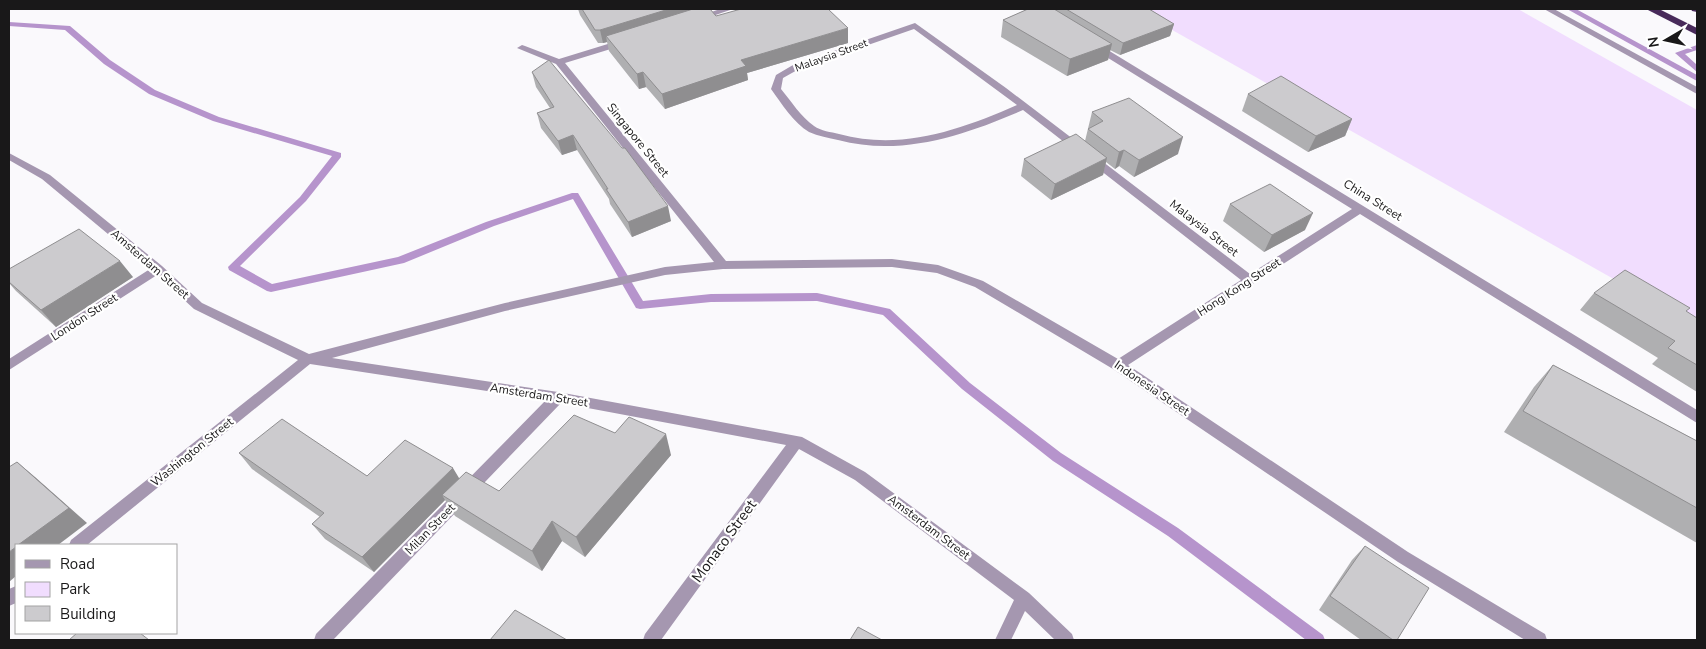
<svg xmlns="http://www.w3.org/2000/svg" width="1706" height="649" font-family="'Nunito Sans',sans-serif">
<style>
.green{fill:#f1ddfe}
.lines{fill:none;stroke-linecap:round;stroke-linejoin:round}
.stream{fill:#b694cc;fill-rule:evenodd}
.street{fill:#a597b0;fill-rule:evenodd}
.highway{fill:#482a5a;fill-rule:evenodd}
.wall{fill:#afafb1}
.shaded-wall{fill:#8f8e90}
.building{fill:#cccbce;stroke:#8f8e90}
.labels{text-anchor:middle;stroke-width:4.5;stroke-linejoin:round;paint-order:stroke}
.far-street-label{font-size:11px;fill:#191819;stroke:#fff}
.street-label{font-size:12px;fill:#191819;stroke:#fff}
.near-street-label{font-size:15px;fill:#191819;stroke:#fff}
</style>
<rect width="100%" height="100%" fill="#faf9fc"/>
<!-- green -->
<polygon class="green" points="1135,9 1518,9 1697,110 1697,326"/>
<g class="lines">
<!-- stream -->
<g class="stream">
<polygon points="1567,9 1576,9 1697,75 1697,81"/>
<polygon points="9,22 70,26 110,60 155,90 219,117 341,153 341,157 306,201 240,266 272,284 398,257 486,222 572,193 578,193 643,301 711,294 817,293 890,309 970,383 1061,453 1178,528 1323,635 1325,640 1306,640 1168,536 1053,461 962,389 883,315 817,301 711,302 640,309 636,308 573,199 494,226 404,263 271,292 267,291 229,270 228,267 300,197 332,156 213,121 149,94 104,64 65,30 9,26"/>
<polygon points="1697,45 1697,50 1685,54 1697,65 1697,72 1675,53"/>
</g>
<!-- street -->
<g class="street">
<polygon points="720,9 733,9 698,21 694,18"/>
<polygon points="1544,9 1554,9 1697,87 1697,94"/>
<path d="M 915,23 L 1006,88 L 1250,274 L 1352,209 L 1092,48 L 1092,44 L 1098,44 L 1697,410 L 1697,423 L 1360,214 L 1128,365 L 1408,552 L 1545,634 L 1547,640 L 1525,640 L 1398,562 L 1113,369 L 975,287 L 937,273 L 892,267 L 723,269 L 665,275 L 505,311 L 332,358 L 558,392 L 802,437 L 865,472 L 1029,593 L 1072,634 L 1074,640 L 1055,640 L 1025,611 L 1011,640 L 995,640 L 1014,600 L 855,480 L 799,449 L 661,640 L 643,640 L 645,634 L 786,445 L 561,403 L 333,640 L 314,640 L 316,634 L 546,400 L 310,364 L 87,545 L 69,545 L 71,540 L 298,360 L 194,309 L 157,275 L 9,370 L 9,359 L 150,269 L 42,179 L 9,160 L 9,153 L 50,175 L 162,266 L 202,303 L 309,354 L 505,303 L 665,267 L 714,262 L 556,64 L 517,48 L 522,45 L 525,46 L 559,59 L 624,39 L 629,42 L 627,44 L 565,63 L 726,261 L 892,259 L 938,265 L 983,281 L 1118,359 L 1241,280 L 1023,110 C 965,135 902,157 838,140 C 829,138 818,136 809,132 C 794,123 781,103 771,89 L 776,75 L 793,65 ZM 914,29 L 1017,105 C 960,130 901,151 839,134 C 831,132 821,131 814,126 C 801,117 791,101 781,89 L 783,78 L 799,69 Z"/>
<polygon points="16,586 16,603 9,606 9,589"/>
</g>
<!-- highway -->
<g class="highway">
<polygon points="1646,9 1659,9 1697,28 1697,35"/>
<polygon points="1691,9 1697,9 1697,12 1692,11"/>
</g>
</g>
<!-- wall -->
<g class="wall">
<polygon points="578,9 710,9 716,16 848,43 747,73 748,80 665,109 646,87 639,89 609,51 607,42 603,43 598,43 580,15"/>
<polygon points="1028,9 1149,9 1174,24 1170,36 1120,55 1110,50 1108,60 1067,76 1001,37 1003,20"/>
<polygon points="532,72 671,221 632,237 610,204 609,199 577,150 562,155 541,128 537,113 550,108 536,87"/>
<polygon points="1248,94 1352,119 1345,136 1308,152 1242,111"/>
<polygon points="1092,112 1178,154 1134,177 1119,166 1115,169 1106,162 1103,175 1051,200 1021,176 1024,159 1085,141"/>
<polygon points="1230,204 1305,230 1264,252 1223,221"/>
<polygon points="9,269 133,277 56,327 16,291 9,283"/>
<polygon points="1594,293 1686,312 1697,318 1697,392 1652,364 1658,358 1580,310"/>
<polygon points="1553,365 1697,441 1697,543 1504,432 1534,387"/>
<polygon points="615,433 671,455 585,557 562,541 542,571 455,516 445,500 374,572 325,539 312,524 320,517 252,469 239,453 367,476 459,478 499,491"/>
<polygon points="1365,546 1393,640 1361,640 1319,610 1352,560"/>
</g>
<!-- shaded-wall -->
<g class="shaded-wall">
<polygon points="669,9 703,9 606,36 607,42 603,43 600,30"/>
<polygon points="1174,24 1170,36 1120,55 1123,43"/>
<polygon points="848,28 848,43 747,73 748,80 665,109 662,94 741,60"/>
<polygon points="1112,44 1108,60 1067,76 1070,59"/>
<polygon points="643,72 646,87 639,89 637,74"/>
<polygon points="1352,119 1345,136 1308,152 1316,136"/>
<polygon points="573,135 577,150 562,155 558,141"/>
<polygon points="1183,137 1178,154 1134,177 1139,160"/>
<polygon points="1124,150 1119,166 1115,169 1119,152"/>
<polygon points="1107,158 1103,175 1051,200 1055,184"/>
<polygon points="668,206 671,221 632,237 628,222"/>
<polygon points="1313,213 1305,230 1264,252 1272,235"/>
<polygon points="120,261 133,277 56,327 41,310"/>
<polygon points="666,434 671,455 585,557 576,537"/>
<polygon points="17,462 35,477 87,523 58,545 18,545"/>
<polygon points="453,468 462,483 442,495 445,500 374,572 362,557"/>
<polygon points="552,521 562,541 542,571 532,551"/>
<polygon points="16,547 16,576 9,582 9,552"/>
</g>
<!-- building -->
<g class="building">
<polygon points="582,9 669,9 600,30 595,30"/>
<polygon points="693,9 710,9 716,16 741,9 828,9 848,28 741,60 746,66 662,94 643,72 637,74 606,36"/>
<polygon points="1028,9 1054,9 1112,44 1070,59 1003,20"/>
<polygon points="1066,9 1149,9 1174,24 1123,43"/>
<polygon points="549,60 622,148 625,148 668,206 628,222 606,189 608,189 573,135 558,141 537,113 554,107 532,72"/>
<polygon points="1281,76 1352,119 1316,136 1248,94"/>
<polygon points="1129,98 1183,137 1139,160 1124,150 1119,152 1088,129 1103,121 1092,112"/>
<polygon points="1076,134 1107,158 1055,184 1024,159"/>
<polygon points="1270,184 1313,213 1272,235 1230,204"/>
<polygon points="79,229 120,261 41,310 9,282 9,269"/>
<polygon points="1625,270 1690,308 1686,311 1697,318 1697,365 1668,348 1675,341 1594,293"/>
<polygon points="1553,365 1697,441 1697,508 1523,411"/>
<polygon points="574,415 615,433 629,417 666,434 576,537 552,521 532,551 442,495 466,472 499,491"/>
<polygon points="282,419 367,476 405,440 453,468 362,557 312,524 324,513 239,453"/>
<polygon points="17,462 69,508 18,545 16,545 16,547 9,552 9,467"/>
<polygon points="1365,546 1429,588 1397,640 1393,640 1330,596"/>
<polygon points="515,610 567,640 490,640"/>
<polygon points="858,627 882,640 850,640"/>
<polygon points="77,633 140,633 149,640 69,640"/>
</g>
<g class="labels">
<!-- far-street labels -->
<g class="far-street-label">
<text transform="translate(831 55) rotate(-20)" y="4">Malaysia Street</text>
</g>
<!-- street labels -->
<g class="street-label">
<text transform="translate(638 140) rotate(51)" y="4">Singapore Street</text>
<text transform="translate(1373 200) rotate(32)" y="4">China Street</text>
<text transform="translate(1204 228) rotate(38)" y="4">Malaysia Street</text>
<text transform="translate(150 264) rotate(41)" y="4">Amsterdam Street</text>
<text transform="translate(1239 287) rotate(-33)" y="4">Hong Kong Street</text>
<text transform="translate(84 317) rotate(-33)" y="4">London Street</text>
<text transform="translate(1152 388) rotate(34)" y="4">Indonesia Street</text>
<text transform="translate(539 395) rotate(9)" y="4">Amsterdam Street</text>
<text transform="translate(192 452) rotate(-39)" y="4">Washington Street</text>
<text transform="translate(929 527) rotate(37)" y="4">Amsterdam Street</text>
<text transform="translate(430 529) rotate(-46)" y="4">Milan Street</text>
</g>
<!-- near-street labels -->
<g class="near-street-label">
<text transform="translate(724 541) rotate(-54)" y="5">Monaco Street</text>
</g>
</g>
<!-- border -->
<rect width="1706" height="649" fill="none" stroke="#191819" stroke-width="20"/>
<!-- legend -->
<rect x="15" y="544" width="162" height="90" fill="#ffffff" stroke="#a3a3a3"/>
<rect x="25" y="560" width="25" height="8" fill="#a597b0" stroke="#a3a3a3"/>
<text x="60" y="569" font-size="15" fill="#191819">Road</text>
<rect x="25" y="582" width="25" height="15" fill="#f1ddfe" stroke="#a3a3a3"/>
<text x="60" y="594" font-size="15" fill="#191819">Park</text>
<rect x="25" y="606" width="25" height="15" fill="#cccbce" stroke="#a3a3a3"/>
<text x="60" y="619" font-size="15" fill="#191819">Building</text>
<!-- north arrow -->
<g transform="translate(1666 40) rotate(261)" stroke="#ffffff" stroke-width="4" paint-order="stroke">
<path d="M0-4L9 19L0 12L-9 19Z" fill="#191819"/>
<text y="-8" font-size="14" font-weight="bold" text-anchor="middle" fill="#191819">N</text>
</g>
</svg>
